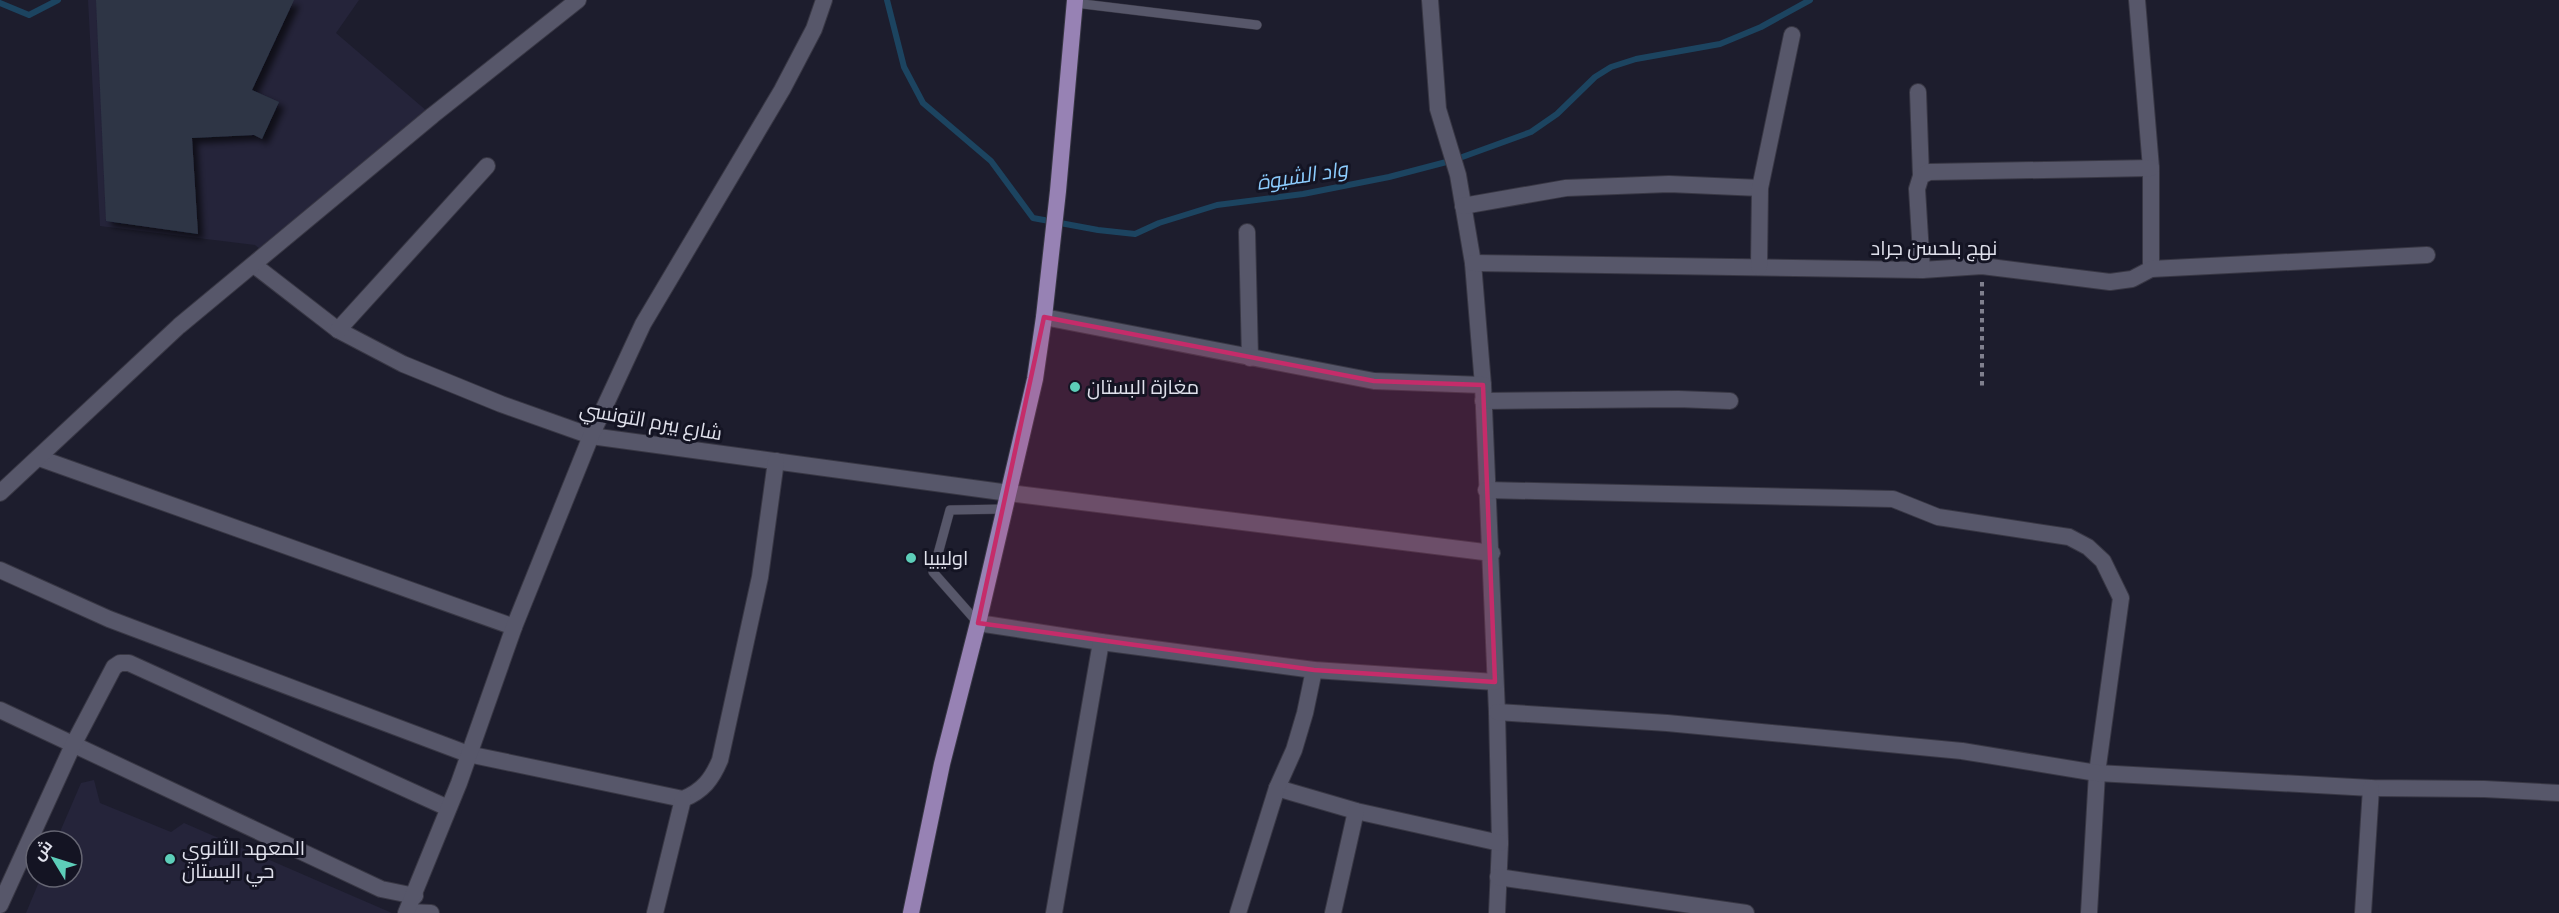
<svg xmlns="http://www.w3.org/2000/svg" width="2559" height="913" font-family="'Roboto Condensed',Cairo,sans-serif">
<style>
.built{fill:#25243a}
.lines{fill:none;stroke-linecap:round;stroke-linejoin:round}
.stream{stroke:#1c4460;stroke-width:6}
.building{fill:#2d3545;filter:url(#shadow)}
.service-casing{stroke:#383744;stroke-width:10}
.minor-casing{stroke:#383744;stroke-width:18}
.tertiary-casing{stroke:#383744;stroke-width:18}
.primary-casing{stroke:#383744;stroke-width:18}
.path{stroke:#80808e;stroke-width:4;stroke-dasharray:4.5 4.5;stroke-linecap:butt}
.service{stroke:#57576a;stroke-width:9}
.minor{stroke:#57576a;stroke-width:16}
.tertiary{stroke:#57576a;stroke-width:16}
.primary{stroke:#9782b4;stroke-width:16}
.marked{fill:#c52c6a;fill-opacity:0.2;stroke:#c52c6a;stroke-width:4.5;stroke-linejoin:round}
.poi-dot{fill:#5dceb9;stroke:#141423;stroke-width:2}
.labels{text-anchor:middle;stroke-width:6;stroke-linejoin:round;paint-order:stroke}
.street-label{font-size:20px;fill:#e0e1ec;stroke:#141423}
.poi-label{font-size:20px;fill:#e0e1ec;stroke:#141423;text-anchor:start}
.water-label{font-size:21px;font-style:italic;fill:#8cccfe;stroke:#141423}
</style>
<defs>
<filter id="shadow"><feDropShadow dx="5.5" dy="5.5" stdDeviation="3" flood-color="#0009"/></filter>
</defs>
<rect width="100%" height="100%" fill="#1d1d2d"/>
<!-- built -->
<g class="built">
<polygon points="88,0 359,0 336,33 428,112 267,255 255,245 100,226"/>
<polygon points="94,780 100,803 171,832 184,823 392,913 26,913 41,877 72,877 72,841 56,841 81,783"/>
</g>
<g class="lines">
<!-- stream -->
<g class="stream">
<polyline points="887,0 904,67 923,103 991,161 1033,218 1098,230 1135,234 1159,223 1217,205 1303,194 1389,177 1454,160 1531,132 1557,114 1595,77 1611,67 1636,59 1720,44 1761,27 1810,0"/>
<polyline points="0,3 29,15 58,0"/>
</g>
</g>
<!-- building -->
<polygon class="building" points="96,0 294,0 252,90 279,102 262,139 254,135 192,138 198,234 106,221"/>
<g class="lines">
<defs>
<g id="service">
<polyline points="1075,3 1257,25"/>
<polyline points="978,623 933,572 950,510 1005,509"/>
</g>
<g id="minor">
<polyline points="1430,0 1438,109 1458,175 1473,263 1483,385 1497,712 1500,843 1497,913"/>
<polyline points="2137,0 2151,168 2151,269"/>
<polyline points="1918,92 1921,176"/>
<polyline points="1463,206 1566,188 1669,184 1760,188"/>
<polyline points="1247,232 1250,358"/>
<polyline points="1473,263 1922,270 1982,266 2110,282 2132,279 2151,269 2427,255"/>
<polyline points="254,265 338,330 403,364 501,404 591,436 1009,493 1492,553"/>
<polyline points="1759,267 1760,188 1792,35"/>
<polyline points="1922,270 1917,189 1921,176 1929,172 2151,168"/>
<polyline points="1044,317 1374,381 1483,385"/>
<polyline points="338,330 487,166"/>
<polyline points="1483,401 1678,399 1730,401"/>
<polyline points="39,458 514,627"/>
<polyline points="1486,490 1893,499 1938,517 2069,537 2088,547 2103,561 2121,598 2097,773 2089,913"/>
<path d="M 0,570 L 109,619 L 468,754 L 683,799 C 703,791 712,779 720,760 L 760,577 L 776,461"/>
<polyline points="978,623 1101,642 1314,670 1495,682"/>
<polyline points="0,710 381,889 415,896"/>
<polyline points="1497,712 1667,723 1962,751 2097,773 2371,788 2484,789 2559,793"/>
<polyline points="1277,788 1356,811 1500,843"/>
<polyline points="1498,877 1746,913"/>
<polyline points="0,905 73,745 114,667 120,663 129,663 448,808"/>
<polyline points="407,912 431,913"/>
<polyline points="406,913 459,783 514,627 591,436 643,324 782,90 814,29 824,0"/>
<polyline points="655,913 683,799"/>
<polyline points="1054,913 1101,642"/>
<polyline points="1238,913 1277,788 1294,750 1305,713 1314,670"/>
<polyline points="1333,913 1356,811"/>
<polyline points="2363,913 2371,788"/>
</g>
<polyline id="tertiary" points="0,493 179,326 433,115 578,0"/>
<polyline id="primary" points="911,913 942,764 978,623 1035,379 1044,317 1058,191 1075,0"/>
</defs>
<!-- service casing -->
<use href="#service" class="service-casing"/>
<!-- minor casing -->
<use href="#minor" class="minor-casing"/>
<!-- tertiary casing -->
<use href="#tertiary" class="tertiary-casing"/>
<!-- primary casing -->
<use href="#primary" class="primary-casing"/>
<!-- path -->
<polyline class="path" points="1982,282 1982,388"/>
<!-- service -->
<use href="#service" class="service"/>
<!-- minor -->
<use href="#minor" class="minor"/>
<!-- tertiary -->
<use href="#tertiary" class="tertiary"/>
<!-- primary -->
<use href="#primary" class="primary"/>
</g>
<!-- marked area -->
<path class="marked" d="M 1044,317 L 1374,381 L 1483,385 L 1495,682 L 1314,670 L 978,623 Z"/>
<!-- markers -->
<g class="poi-dot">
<circle cx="1075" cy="387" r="6"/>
<circle cx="911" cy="558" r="6"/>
<circle cx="170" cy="859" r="6"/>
</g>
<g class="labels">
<!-- street labels -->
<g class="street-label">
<text x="1934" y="255">نهج بلحسن جراد</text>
<text transform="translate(651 421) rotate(10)" y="7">شارع بيرم التونسي</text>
</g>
<!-- poi labels -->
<g class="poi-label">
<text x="1087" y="394">مغازة البستان</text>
<text x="923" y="565">اوليبيا</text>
<text x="182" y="855">المعهد الثانوي<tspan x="182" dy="23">حي البستان</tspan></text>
</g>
<!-- water labels -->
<g class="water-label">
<text transform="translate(1302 176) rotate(-9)" y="7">واد الشيوة</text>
</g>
</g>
<!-- north arrow -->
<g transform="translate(54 859) rotate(308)"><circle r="28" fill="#141423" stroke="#666673" stroke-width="1.5"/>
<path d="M0-4.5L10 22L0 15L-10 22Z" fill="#5dceb9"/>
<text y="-9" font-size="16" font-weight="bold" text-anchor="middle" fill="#e0e1ec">ش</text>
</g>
</svg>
